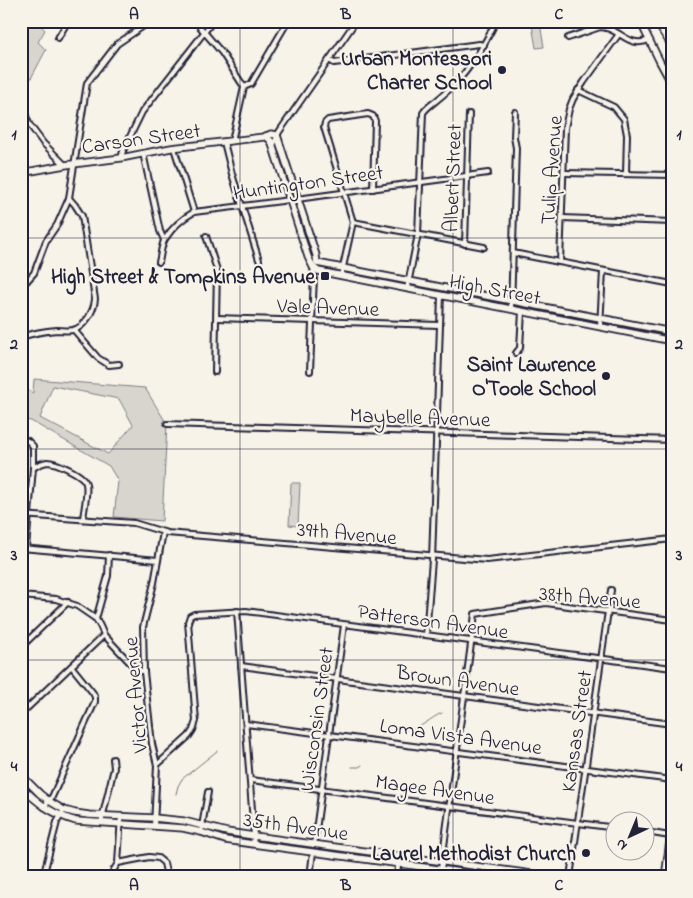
<svg xmlns="http://www.w3.org/2000/svg" width="693" height="898" font-family="'Indie Flower',sans-serif">
<style>
.green{fill:#d8d5cf;stroke:#7d7c85;fill-rule:evenodd}
.lines{fill:none;stroke-linecap:round;stroke-linejoin:round}
.stream{stroke:#76747f;stroke-width:1}
.street-casing{stroke:#22223b;stroke-width:8}
.secondary-casing{stroke:#22223b;stroke-width:9}
.highway-casing{stroke:#22223b;stroke-width:11}
.street{stroke:#f7f3e8;stroke-width:4}
.secondary{stroke:#f7f3e8;stroke-width:5.5}
.highway{stroke:#f7f3e8;stroke-width:8}
.grid{fill:none;stroke:#22223b;stroke-width:1;stroke-opacity:0.55}
.poi-dot{fill:#22223b;stroke:#f7f3e8;stroke-width:2}
.labels{text-anchor:middle;stroke-width:4.5;stroke-linejoin:round;paint-order:stroke}
.poi-label{font-size:21px;font-weight:bold;fill:#22223b;stroke:#f7f3e8;text-anchor:end}
.street-label{font-size:21px;fill:#22223b;stroke:#f7f3e8}
.neatline{fill:none;stroke:#22223b;stroke-width:2}
.grid-label{font-size:16px;text-anchor:middle;font-weight:bold;fill:#22223b}
</style>
<rect width="100%" height="100%" fill="#f7f3e8"/>
<filter id="ink" filterUnits="userSpaceOnUse"><feTurbulence type="fractalNoise" baseFrequency=".02" numOctaves="2"/><feDisplacementMap in="SourceGraphic" scale="10" xChannelSelector="R" yChannelSelector="G"/><feConvolveMatrix kernelMatrix="1 2 1 2 8 2 1 2 1" color-interpolation-filters="sRGB"/></filter>
<g filter="url(#ink)">
<!-- green -->
<g class="green">
<polygon points="21,21 36,21 45,30 38,42 46,50 29,82 21,103"/>
<polygon points="540,23 544,47 536,48 532,25"/>
<path d="M 34,379 L 145,388 L 167,424 L 162,521 L 114,517 L 118,481 L 109,466 L 31,421 L 21,419 L 21,387 L 33,393 ZM 53,386 L 119,399 L 133,425 L 108,454 L 40,418 Z"/>
<polygon points="291,483 300,483 298,526 289,525"/>
</g>
<g class="lines">
<!-- stream -->
<g class="stream">
<polyline points="21,31 24,30 31,21"/>
<path d="M 21,54 C 27,46 25,37 24,28"/>
<path d="M 408,729 C 419,731 431,717 442,713"/>
<polyline points="352,767 359,767 362,765"/>
<polyline points="176,794 178,786 182,779 217,751"/>
</g>
<defs>
<g id="street">
<polyline points="195,21 222,53 244,87"/>
<polyline points="58,38 68,21"/>
<path d="M 568,38 L 600,27 C 619,27 628,49 649,40"/>
<polyline points="329,60 334,63 479,44 484,45"/>
<polyline points="578,90 614,107 624,119 627,135 626,173"/>
<polyline points="21,103 29,124 43,143 65,165"/>
<polyline points="232,141 244,87 251,84 288,21"/>
<polyline points="224,142 232,174 259,260"/>
<polyline points="273,146 279,132 356,21"/>
<polyline points="174,148 194,212"/>
<polyline points="143,153 160,231 164,240"/>
<polyline points="121,158 123,151 142,112 213,21"/>
<polyline points="564,173 672,175"/>
<polyline points="297,199 488,173"/>
<polyline points="562,218 672,222"/>
<polyline points="353,222 484,247"/>
<polyline points="206,236 217,270 215,372"/>
<polyline points="465,244 469,114"/>
<polyline points="513,253 672,284"/>
<path d="M 159,262 C 161,255 161,245 165,239 C 172,228 183,218 194,212 L 290,200"/>
<polyline points="560,262 565,128 569,109 573,99 584,82 619,34"/>
<polyline points="341,276 353,222 324,127 325,123 328,120 368,114 373,116 375,121 373,189"/>
<polyline points="21,285 25,283 34,273 46,241 57,225 69,198 87,83 117,44 151,21"/>
<path d="M 407,289 L 418,234 L 423,113 C 426,108 432,104 437,100 C 443,95 449,90 455,84 C 473,65 485,44 496,21"/>
<polyline points="511,309 516,148 514,137 515,112"/>
<polyline points="217,318 439,325"/>
<polyline points="600,327 603,271"/>
<polyline points="74,330 98,358 109,365 119,364"/>
<path d="M 21,337 C 33,333 44,331 57,330 C 62,330 68,331 73,330 C 85,327 94,311 95,299 L 82,216 L 75,205 L 69,198"/>
<polyline points="516,353 520,348 522,311"/>
<polyline points="310,371 314,276 313,267"/>
<polyline points="167,424 672,440"/>
<polyline points="21,438 28,441 33,446 33,468 26,548"/>
<path d="M 33,468 C 37,465 42,463 47,462 C 56,462 85,475 86,484 C 88,493 84,509 83,519"/>
<polyline points="21,515 134,523 167,533 487,560 672,539"/>
<polyline points="21,548 158,560"/>
<polyline points="21,596 56,599 77,606 96,619 100,626 104,635 135,668 144,672"/>
<polyline points="237,611 254,836 253,844"/>
<polyline points="96,619 108,576 109,555"/>
<polyline points="671,620 672,612"/>
<polyline points="426,635 432,560 441,296"/>
<polyline points="21,647 68,602"/>
<polyline points="241,666 672,724"/>
<polyline points="21,714 104,635"/>
<polyline points="246,724 672,780"/>
<polyline points="157,765 189,736 193,730 196,721 188,622 190,616 194,614 246,611 672,668"/>
<polyline points="251,780 616,828"/>
<polyline points="44,807 52,797 95,702 95,697 93,693 72,667"/>
<polyline points="101,823 114,768 113,759"/>
<polyline points="154,826 157,765 152,744 144,672 143,627 154,583 163,532"/>
<polyline points="201,832 208,792"/>
<polyline points="646,832 670,836"/>
<polyline points="314,845 344,625"/>
<polyline points="118,863 149,857 158,858 164,863 167,877"/>
<polyline points="441,869 475,614 546,603 672,620"/>
<polyline points="43,877 57,822 64,810"/>
<polyline points="111,877 113,871 118,863 121,816"/>
<polyline points="310,877 313,852"/>
<polyline points="397,877 399,856"/>
<polyline points="570,877 611,590"/>
</g>
<g id="secondary">
<polyline points="640,21 660,62 672,84"/>
<polyline points="266,136 271,141 308,257 313,267 318,271 672,341"/>
<polyline points="21,173 65,165 121,158 171,148 264,137 271,134 277,135 316,255 317,263"/>
<polyline points="317,263 672,332"/>
<polyline points="21,775 40,794 49,801 64,810 75,813 89,815 154,818 184,821 227,832 254,836 554,877"/>
<path d="M 21,786 C 38,804 53,814 76,821 L 183,828 L 201,832 L 225,840 L 253,844 L 497,877"/>
<polyline points="665,877 672,826"/>
</g>
<g id="highway">
<polyline points="657,21 672,44"/>
<polyline points="671,21 672,22"/>
</g>
</defs>
<!-- street casing -->
<use href="#street" class="street-casing"/>
<!-- secondary casing -->
<use href="#secondary" class="secondary-casing"/>
<!-- highway casing -->
<use href="#highway" class="highway-casing"/>
<!-- street -->
<use href="#street" class="street"/>
<!-- secondary -->
<use href="#secondary" class="secondary"/>
<!-- highway -->
<use href="#highway" class="highway"/>
</g>
</g>
<!-- grid -->
<path class="grid" d="M 240,21 L 240,877M 453,21 L 453,877M 21,238 L 672,238M 21,449 L 672,449M 21,660 L 672,660"/>
<!-- markers -->
<g class="poi-dot">
<circle cx="502" cy="70" r="5"/>
<rect x="320" y="271" width="10" height="10" rx="2.5"/>
<circle cx="606" cy="376" r="5"/>
<circle cx="586" cy="853" r="5"/>
</g>
<g class="labels">
<!-- poi labels -->
<g class="poi-label">
<text x="492" y="65">Urban Montessori<tspan x="492" dy="24">Charter School</tspan></text>
<text x="315" y="283">High Street &amp; Tompkins Avenue</text>
<text x="596" y="371">Saint Lawrence<tspan x="596" dy="24">O'Toole School</tspan></text>
<text x="576" y="860">Laurel Methodist Church</text>
</g>
<!-- street labels -->
<g class="street-label">
<text transform="translate(141 138) rotate(-8)" y="7">Carson Street</text>
<text transform="translate(551 170) rotate(-86)" y="7">Tulip Avenue</text>
<text transform="translate(452 178) rotate(-88)" y="7">Albert Street</text>
<text transform="translate(308 182) rotate(-8)" y="7">Huntington Street</text>
<text transform="translate(495 289) rotate(11)" y="7">High Street</text>
<text transform="translate(328 307) rotate(2)" y="7">Vale Avenue</text>
<text transform="translate(420 417) rotate(2)" y="7">Maybelle Avenue</text>
<text transform="translate(347 533) rotate(5)" y="7">39th Avenue</text>
<text transform="translate(590 597) rotate(5)" y="7">38th Avenue</text>
<text transform="translate(433 621) rotate(8)" y="7">Patterson Avenue</text>
<text transform="translate(458 680) rotate(8)" y="7">Brown Avenue</text>
<text transform="translate(135 695) rotate(-95)" y="7">Victor Avenue</text>
<text transform="translate(316 719) rotate(-82)" y="7">Wisconsin Street</text>
<text transform="translate(576 731) rotate(-82)" y="7">Kansas Street</text>
<text transform="translate(461 736) rotate(8)" y="7">Loma Vista Avenue</text>
<text transform="translate(435 789) rotate(8)" y="7">Magee Avenue</text>
<text transform="translate(296 826) rotate(8)" y="7">35th Avenue</text>
</g>
</g>
<!-- margin -->
<rect width="693" height="898" fill="none" stroke="#f7f3e8" stroke-width="55"/>
<!-- north arrow -->
<g transform="translate(630 836) rotate(224)"><circle r="24" fill="#f7f3e8" stroke="#a29fa3"/>
<path d="M0-4L9 19L0 12L-9 19Z" fill="#22223b"/>
<text y="-8" font-size="14" font-weight="bold" text-anchor="middle" fill="#22223b">N</text>
</g>
<rect x="28" y="28" width="638" height="842" class="neatline"/>
<g class="grid-label">
<text x="134" y="19">A</text>
<text x="346" y="19">B</text>
<text x="559" y="19">C</text>
<text x="14" y="139">1</text>
<text x="679" y="139">1</text>
<text x="14" y="349">2</text>
<text x="679" y="349">2</text>
<text x="14" y="560">3</text>
<text x="679" y="560">3</text>
<text x="14" y="771">4</text>
<text x="679" y="771">4</text>
<text x="134" y="890">A</text>
<text x="346" y="890">B</text>
<text x="559" y="890">C</text>
</g>
</svg>
